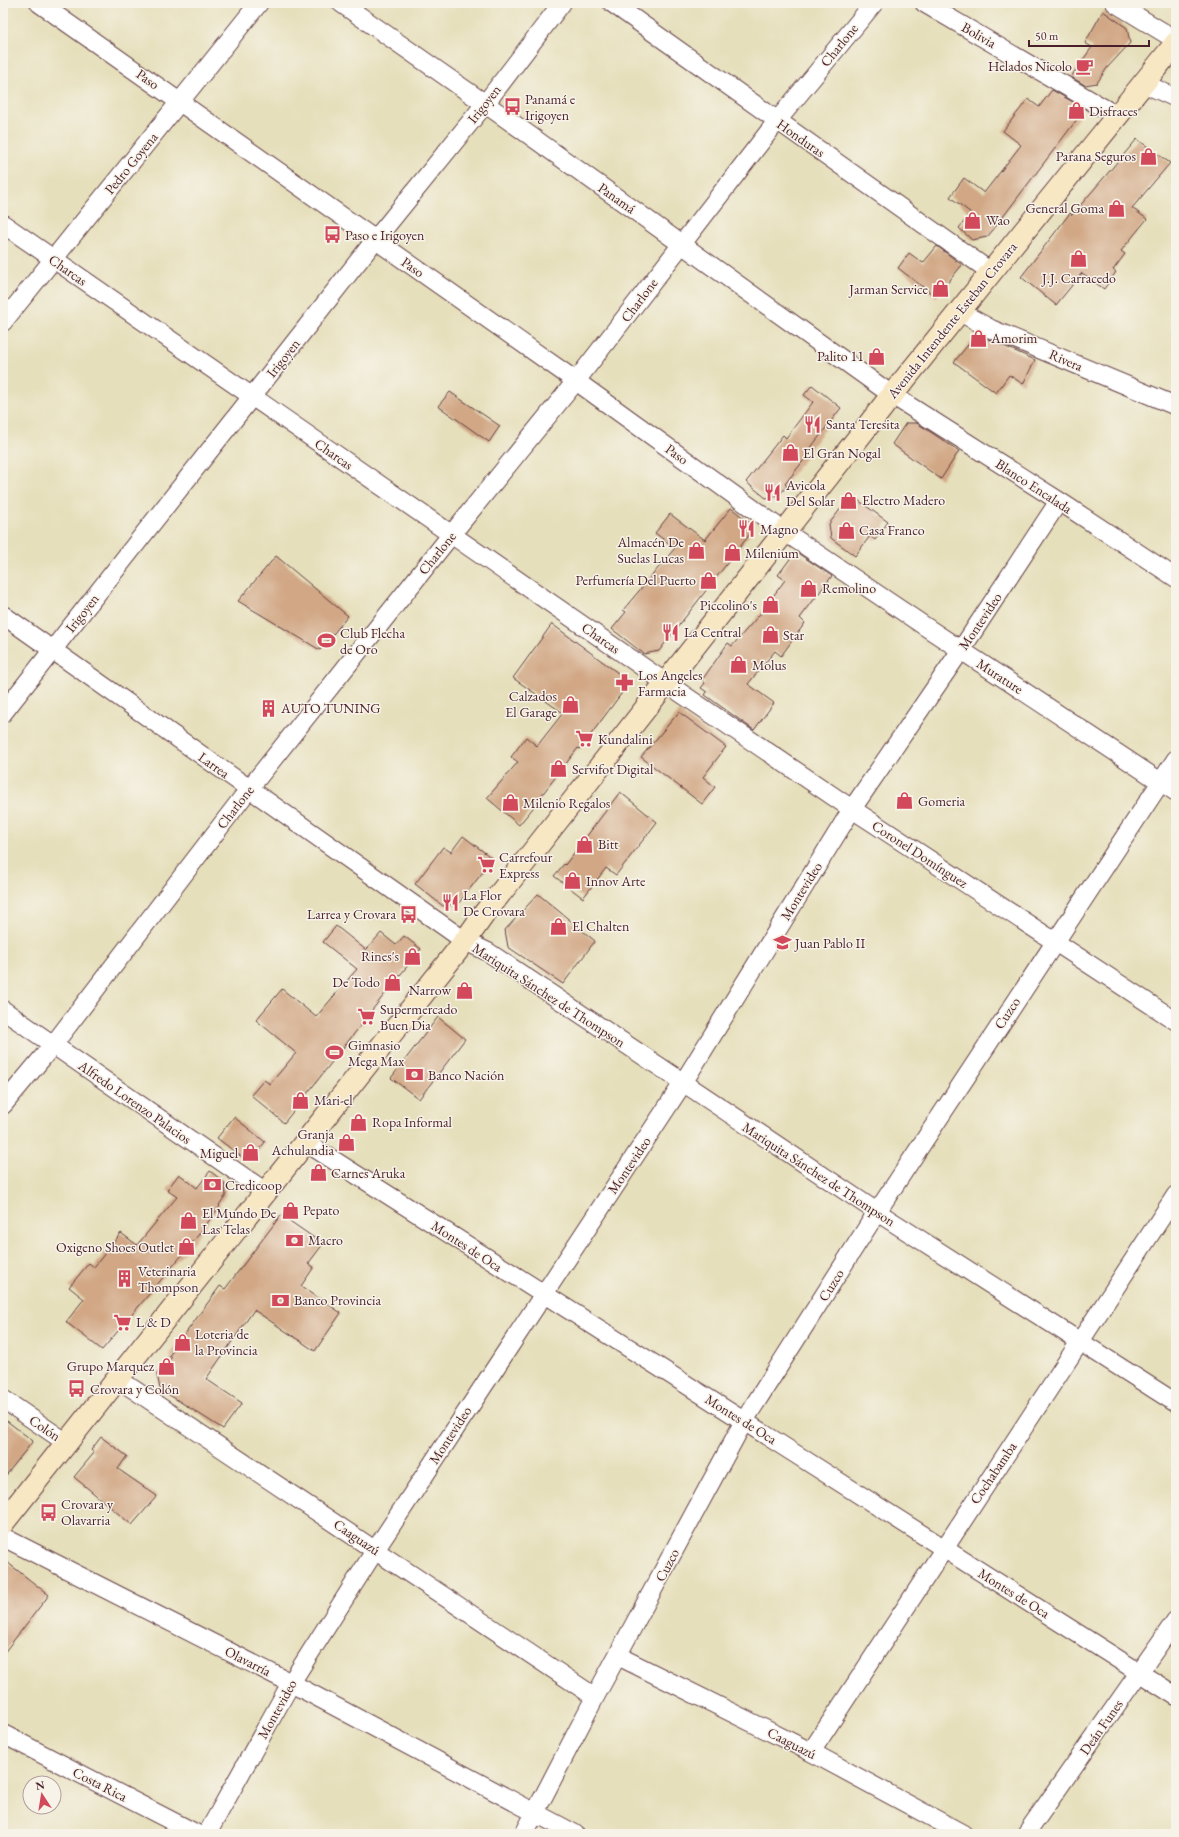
<svg xmlns="http://www.w3.org/2000/svg" width="1179" height="1837" font-family="'EB Garamond',serif">
<rect width="100%" height="100%" fill="#f7f3e8"/>
<filter id="ink" filterUnits="userSpaceOnUse"><feTurbulence type="fractalNoise" baseFrequency=".025" numOctaves="2"/><feDisplacementMap in="SourceGraphic" scale="8" xChannelSelector="R" yChannelSelector="G"/><feConvolveMatrix kernelMatrix="1 2 1 2 8 2 1 2 1" color-interpolation-filters="sRGB"/></filter>
<filter id="wash" filterUnits="userSpaceOnUse"><feTurbulence type="fractalNoise" baseFrequency=".012" numOctaves="4" result="noise"/><feDisplacementMap in="SourceGraphic" scale="16" xChannelSelector="R" yChannelSelector="G"/><feGaussianBlur stdDeviation="0.9" result="paint"/><feColorMatrix in="noise" values="0 0 0 0 0 0 0 0 0 0 0 0 0 0 0 0 0 1.4 0 .05"/><feComposite in="paint" operator="in"/></filter>
<g filter="url(#wash)">
<rect width="100%" height="100%" fill="#e6dfbb"/>
<g id="blocks">
<path fill="#d1a785" d="M1103,11L1127,28L1130,43L1107,68L1097,83L1085,85L1071,77L1092,47L1085,43Z
M1052,90L1078,105V118L993,230L987,237L972,240L959,228L971,213L950,197L964,178L984,193L1021,145L1003,131L1028,99L1039,107Z
M1137,139L1170,163L1132,208L1147,219L1121,251L1125,254L1113,270L1116,272L1104,289L1082,273L1056,305L1021,277L1070,213L1072,215Z
M937,246L962,265L936,297L898,268L909,253L923,263Z
M977,334L1035,360L1023,384L1009,375L996,393L954,362Z
M812,385L841,408L806,454L808,455L785,484L787,486L779,495L766,498L746,482L783,435L786,438L813,402L804,395Z
M450,392L500,426L489,442L438,406Z
M906,423H917L959,451L941,479L892,444Z
M851,495L888,522L875,540L870,536L855,556L831,538L829,524Z
M731,508L750,523V534L659,651L644,654L612,629L626,612L623,610L675,548L655,533L670,514L705,540Z
M799,554L832,576L800,618L805,623L781,656L775,651L748,684L774,703L754,730L705,695L707,692L701,688L705,683L702,680L728,643L732,646L760,614L785,580L778,575L793,555Z
M276,556L348,616L320,650L238,601Z
M552,624L630,682L580,749L578,748L541,796L542,797L519,825L487,798L518,762L511,757L526,737L537,746L563,713L513,678Z
M679,712L726,747L703,777L715,787L702,804L641,757Z
M620,792L657,822L616,875L606,868L583,898L554,876L564,864L565,865Z
M463,836L493,859L458,904L443,906L415,884L443,847L451,852Z
M538,894L595,941L563,984L508,947L505,930Z
M336,926L366,950L381,933L396,945L404,936L421,949L372,1010L374,1012L362,1026L361,1025L284,1123L251,1095L264,1080L270,1084L296,1053L256,1020L282,989L316,1017L357,969L323,942Z
M438,1017L465,1039L419,1099L391,1078Z
M234,1117L265,1142L254,1156L243,1158L217,1138Z
M210,1171L224,1182L226,1195L219,1205L220,1206L193,1242L102,1350L66,1322L84,1299L69,1287L89,1263L94,1267L121,1233L137,1245L177,1197L167,1190L179,1174L197,1188Z
M281,1215L323,1244L308,1264L314,1267L301,1286L341,1313L315,1351L254,1310L206,1379L242,1403L223,1429L160,1389L157,1374L172,1357L169,1356L220,1286L225,1289Z
M3,1418L33,1441L3,1479Z
M101,1437L127,1456L118,1469L157,1496L132,1525L74,1477L94,1453L91,1450Z
M3,1559L49,1595L3,1654Z"/>
</g>
</g>
<g filter="url(#ink)">
<use href="#blocks" fill-opacity="0" stroke="#613c41" stroke-width="1"/>
<g fill="none" stroke-linecap="round" stroke-linejoin="round">
<defs>
<path id="minor" d="M39,3L576,381L785,532L926,627L1176,792
M341,3L504,117L892,395L1059,501L1176,578
M612,3L991,272
M924,3L1117,116
M1115,3L1176,40
M1145,84L1176,98
M3,224L666,683L852,809L1176,1021
M958,311L991,329L1176,406
M3,322L259,3
M3,615L465,941L488,952L877,1212L1176,1403
M3,713L375,240L485,104L562,3
M3,1010L267,1193
M3,1105L53,1045L249,789L451,535L576,381L777,121L874,3
M305,1142L1176,1696
M118,1379L595,1697
M3,1399L67,1443
M3,1537L291,1683L575,1834
M618,1656L811,1752L963,1834
M3,1734L197,1834
M811,1752L1176,1195
M207,1834L291,1683L376,1549L683,1083L852,809L961,650L1059,501
M524,1834L595,1697L744,1421L877,1212L1176,759
M1026,1834L1176,1620"/>
<path id="secondary" d="M3,1523L465,941L484,914L892,395L1176,43"/>
</defs>
<use href="#minor" stroke="#613c41" stroke-width="20"/>
<use href="#secondary" stroke="#613c41" stroke-width="24"/>
<use href="#minor" stroke="#fff" stroke-width="18"/>
<use href="#secondary" stroke="#f8e7c3" stroke-width="22"/>
</g>
</g>
<defs>
<symbol id="cafe-bare" viewBox="-9 -9 18 18"><path d="M-5.5-4.5H6V0H3Q3 3.5 0 3.5H-2.5Q-5.5 3.5-5.5 0ZM3-3.2v2h1.7v-2ZM-6 4.5H4V6H-6Z" fill="#d1495b" stroke="#f7f3e8" stroke-width="2.5" paint-order="stroke"/></symbol>
<symbol id="bus-bare" viewBox="-9 -9 18 18"><path d="M-5-6H5V4H4V6H2V4H-2V6H-4V4H-5ZM-3.5-4V0h7V-4ZM-3.5 1.2v1.5H-2V1.2ZM2 1.2v1.5H3.5V1.2Z" fill="#d1495b" stroke="#f7f3e8" stroke-width="2.5" paint-order="stroke"/></symbol>
<symbol id="shop-bare" viewBox="-9 -9 18 18"><path d="M-5-2.5h2.3a2.7 3.5 0 0 1 5.4 0H5L5.5 6h-11ZM-1.5-2.5h3a1.5 2.3 0 0 0-3 0Z" fill="#d1495b" stroke="#f7f3e8" stroke-width="2.5" paint-order="stroke"/></symbol>
<symbol id="restaurant-bare" viewBox="-9 -9 18 18"><path d="M-5-6h1v4h1v-4h1v4h1v-4h1v5L-1.5 .5V6h-2V.5L-5-1ZM5-6V6H3V1.5H1.5Q1.5-4 5-6Z" fill="#d1495b" stroke="#f7f3e8" stroke-width="2.5" paint-order="stroke"/></symbol>
<symbol id="stadium-bare" viewBox="-9 -9 18 18"><path d="M0-5a6.5 5 0 1 0 0 10a6.5 5 0 1 0 0-10ZM-3.5-1.8h7v3.6h-7Z" fill="#d1495b" stroke="#f7f3e8" stroke-width="2.5" paint-order="stroke"/></symbol>
<symbol id="pharmacy-bare" viewBox="-9 -9 18 18"><path d="M-2-6h4v4h4v4h-4v4h-4v-4h-4v-4h4Z" fill="#d1495b" stroke="#f7f3e8" stroke-width="2.5" paint-order="stroke"/></symbol>
<symbol id="building-bare" viewBox="-9 -9 18 18"><path d="M-4-6H4V6H1V3H-1V6H-4ZM-2.5-4.3h1.7v1.8h-1.7ZM.8-4.3h1.7v1.8H.8ZM-2.5-1h1.7V.8h-1.7ZM.8-1h1.7V.8H.8Z" fill="#d1495b" stroke="#f7f3e8" stroke-width="2.5" paint-order="stroke"/></symbol>
<symbol id="supermarket-bare" viewBox="-9 -9 18 18"><path d="M-6-5.5h2.5l.6 2H6L4.5 2H-2.5L-4.4-4H-6ZM-1.5 3.2a1.3 1.3 0 1 0 .1 0ZM3 3.2a1.3 1.3 0 1 0 .1 0Z" fill="#d1495b" stroke="#f7f3e8" stroke-width="2.5" paint-order="stroke"/></symbol>
<symbol id="university-bare" viewBox="-9 -9 18 18"><path d="M0-5L7-2L0 1L-7-2ZM-4 1L0 2.5L4 1V4Q0 6-4 4Z" fill="#d1495b" stroke="#f7f3e8" stroke-width="2.5" paint-order="stroke"/></symbol>
<symbol id="bank-bare" viewBox="-9 -9 18 18"><path d="M-6-4H6V4H-6ZM0-2.3a2.3 2.3 0 1 0 0 4.6a2.3 2.3 0 1 0 0-4.6Z" fill="#d1495b" stroke="#f7f3e8" stroke-width="2.5" paint-order="stroke"/></symbol>
</defs>
<g fill-rule="evenodd">
<use href="#cafe-bare" x="1072" y="54" width="25" height="25"/>
<use href="#bus-bare" x="500" y="94" width="25" height="25"/>
<use href="#shop-bare" x="1064" y="98" width="25" height="25"/>
<use href="#shop-bare" x="1136" y="144" width="25" height="25"/>
<use href="#shop-bare" x="1104" y="196" width="25" height="25"/>
<use href="#shop-bare" x="960" y="208" width="25" height="25"/>
<use href="#bus-bare" x="320" y="222" width="25" height="25"/>
<use href="#shop-bare" x="1066" y="246" width="25" height="25"/>
<use href="#shop-bare" x="928" y="276" width="25" height="25"/>
<use href="#shop-bare" x="966" y="326" width="25" height="25"/>
<use href="#shop-bare" x="864" y="344" width="25" height="25"/>
<use href="#restaurant-bare" x="800" y="412" width="25" height="25"/>
<use href="#shop-bare" x="778" y="440" width="25" height="25"/>
<use href="#restaurant-bare" x="760" y="480" width="25" height="25"/>
<use href="#shop-bare" x="836" y="488" width="25" height="25"/>
<use href="#restaurant-bare" x="734" y="516" width="25" height="25"/>
<use href="#shop-bare" x="834" y="518" width="25" height="25"/>
<use href="#shop-bare" x="684" y="538" width="25" height="25"/>
<use href="#shop-bare" x="720" y="540" width="25" height="25"/>
<use href="#shop-bare" x="696" y="568" width="25" height="25"/>
<use href="#shop-bare" x="796" y="576" width="25" height="25"/>
<use href="#shop-bare" x="758" y="592" width="25" height="25"/>
<use href="#restaurant-bare" x="658" y="620" width="25" height="25"/>
<use href="#shop-bare" x="758" y="622" width="25" height="25"/>
<use href="#stadium-bare" x="314" y="628" width="25" height="25"/>
<use href="#shop-bare" x="726" y="652" width="25" height="25"/>
<use href="#pharmacy-bare" x="612" y="670" width="25" height="25"/>
<use href="#shop-bare" x="558" y="692" width="25" height="25"/>
<use href="#building-bare" x="256" y="696" width="25" height="25"/>
<use href="#supermarket-bare" x="572" y="726" width="25" height="25"/>
<use href="#shop-bare" x="546" y="756" width="25" height="25"/>
<use href="#shop-bare" x="892" y="788" width="25" height="25"/>
<use href="#shop-bare" x="498" y="790" width="25" height="25"/>
<use href="#shop-bare" x="572" y="832" width="25" height="25"/>
<use href="#supermarket-bare" x="474" y="852" width="25" height="25"/>
<use href="#shop-bare" x="560" y="868" width="25" height="25"/>
<use href="#restaurant-bare" x="438" y="890" width="25" height="25"/>
<use href="#bus-bare" x="396" y="902" width="25" height="25"/>
<use href="#shop-bare" x="546" y="914" width="25" height="25"/>
<use href="#university-bare" x="770" y="930" width="25" height="25"/>
<use href="#shop-bare" x="400" y="944" width="25" height="25"/>
<use href="#shop-bare" x="380" y="970" width="25" height="25"/>
<use href="#shop-bare" x="452" y="978" width="25" height="25"/>
<use href="#supermarket-bare" x="354" y="1004" width="25" height="25"/>
<use href="#stadium-bare" x="322" y="1040" width="25" height="25"/>
<use href="#bank-bare" x="402" y="1062" width="25" height="25"/>
<use href="#shop-bare" x="288" y="1088" width="25" height="25"/>
<use href="#shop-bare" x="346" y="1110" width="25" height="25"/>
<use href="#shop-bare" x="334" y="1130" width="25" height="25"/>
<use href="#shop-bare" x="238" y="1140" width="25" height="25"/>
<use href="#shop-bare" x="306" y="1160" width="25" height="25"/>
<use href="#bank-bare" x="200" y="1172" width="25" height="25"/>
<use href="#shop-bare" x="278" y="1198" width="25" height="25"/>
<use href="#shop-bare" x="176" y="1208" width="25" height="25"/>
<use href="#bank-bare" x="282" y="1228" width="25" height="25"/>
<use href="#shop-bare" x="174" y="1234" width="25" height="25"/>
<use href="#building-bare" x="112" y="1266" width="25" height="25"/>
<use href="#bank-bare" x="268" y="1288" width="25" height="25"/>
<use href="#supermarket-bare" x="110" y="1310" width="25" height="25"/>
<use href="#shop-bare" x="170" y="1330" width="25" height="25"/>
<use href="#shop-bare" x="154" y="1354" width="25" height="25"/>
<use href="#bus-bare" x="64" y="1376" width="25" height="25"/>
<use href="#bus-bare" x="36" y="1500" width="25" height="25"/>
</g>
<g text-anchor="middle" stroke-width="3" stroke-linejoin="round" paint-order="stroke">
<g font-size="14" fill="#4a1f2b" stroke="#f7f3e8">
<text transform="translate(979 35) rotate(30)" y="5">Bolivia</text>
<text transform="translate(839 45) rotate(-51)" y="5">Charlone</text>
<text transform="translate(148 79) rotate(35)" y="5">Paso</text>
<text transform="translate(484 104) rotate(-52)" y="5">Irigoyen</text>
<text transform="translate(801 138) rotate(35)" y="5">Honduras</text>
<text transform="translate(131 163) rotate(-51)" y="5">Pedro Goyena</text>
<text transform="translate(617 198) rotate(35)" y="5">Panamá</text>
<text transform="translate(413 267) rotate(35)" y="5">Paso</text>
<text transform="translate(68 270) rotate(35)" y="5">Charcas</text>
<text transform="translate(639 300) rotate(-53)" y="5">Charlone</text>
<text transform="translate(952 320) rotate(-51)" y="5">Avenida Intendente Esteban Crovara</text>
<text transform="translate(283 358) rotate(-52)" y="5">Irigoyen</text>
<text transform="translate(1066 360) rotate(23)" y="5">Rivera</text>
<text transform="translate(334 454) rotate(35)" y="5">Charcas</text>
<text transform="translate(677 454) rotate(36)" y="5">Paso</text>
<text transform="translate(1034 486) rotate(33)" y="5">Blanco Encalada</text>
<text transform="translate(437 553) rotate(-51)" y="5">Charlone</text>
<text transform="translate(82 613) rotate(-52)" y="5">Irigoyen</text>
<text transform="translate(980 621) rotate(-56)" y="5">Montevideo</text>
<text transform="translate(601 638) rotate(35)" y="5">Charcas</text>
<text transform="translate(1000 676) rotate(33)" y="5">Murature</text>
<text transform="translate(214 765) rotate(35)" y="5">Larrea</text>
<text transform="translate(235 807) rotate(-52)" y="5">Charlone</text>
<text transform="translate(920 854) rotate(33)" y="5">Coronel Domínguez</text>
<text transform="translate(801 891) rotate(-58)" y="5">Montevideo</text>
<text transform="translate(549 995) rotate(33)" y="5">Mariquita Sánchez de Thompson</text>
<text transform="translate(1007 1013) rotate(-57)" y="5">Cuzco</text>
<text transform="translate(135 1102) rotate(35)" y="5">Alfredo Lorenzo Palacios</text>
<text transform="translate(629 1165) rotate(-56)" y="5">Montevideo</text>
<text transform="translate(819 1174) rotate(33)" y="5">Mariquita Sánchez de Thompson</text>
<text transform="translate(467 1246) rotate(33)" y="5">Montes de Oca</text>
<text transform="translate(831 1285) rotate(-58)" y="5">Cuzco</text>
<text transform="translate(741 1419) rotate(32)" y="5">Montes de Oca</text>
<text transform="translate(45 1428) rotate(34)" y="5">Colón</text>
<text transform="translate(450 1435) rotate(-57)" y="5">Montevideo</text>
<text transform="translate(993 1473) rotate(-56)" y="5">Cochabamba</text>
<text transform="translate(357 1537) rotate(34)" y="5">Caaguazú</text>
<text transform="translate(667 1565) rotate(-62)" y="5">Cuzco</text>
<text transform="translate(1014 1593) rotate(32)" y="5">Montes de Oca</text>
<text transform="translate(248 1661) rotate(27)" y="5">Olavarría</text>
<text transform="translate(277 1709) rotate(-61)" y="5">Montevideo</text>
<text transform="translate(1101 1727) rotate(-55)" y="5">Deán Funes</text>
<text transform="translate(792 1743) rotate(27)" y="5">Caaguazú</text>
<text transform="translate(100 1784) rotate(27)" y="5">Costa Rica</text>
</g>
<g font-size="14" fill="#4a1f2b" stroke="#f7f3e8" text-anchor="start">
<text x="1072" y="71" text-anchor="end">Helados Nicolo</text>
<text x="525" y="104">Panamá e<tspan x="525" dy="16">Irigoyen</tspan></text>
<text x="1089" y="116">Disfraces</text>
<text x="1136" y="161" text-anchor="end">Parana Seguros</text>
<text x="1104" y="213" text-anchor="end">General Goma</text>
<text x="986" y="225">Wao</text>
<text x="345" y="240">Paso e Irigoyen</text>
<text x="1079" y="283" text-anchor="middle">J.J. Carracedo</text>
<text x="928" y="294" text-anchor="end">Jarman Service</text>
<text x="991" y="343">Amorim</text>
<text x="864" y="361" text-anchor="end">Palito 11</text>
<text x="826" y="429">Santa Teresita</text>
<text x="803" y="458">El Gran Nogal</text>
<text x="786" y="490">Avicola<tspan x="786" dy="16">Del Solar</tspan></text>
<text x="862" y="505">Electro Madero</text>
<text x="760" y="534">Magno</text>
<text x="859" y="535">Casa Franco</text>
<text x="684" y="547" text-anchor="end">Almacén De<tspan x="684" dy="16">Suelas Lucas</tspan></text>
<text x="745" y="558">Milenium</text>
<text x="696" y="585" text-anchor="end">Perfumería Del Puerto</text>
<text x="822" y="593">Remolino</text>
<text x="757" y="610" text-anchor="end">Piccolino's</text>
<text x="684" y="637">La Central</text>
<text x="340" y="638">Club Flecha<tspan x="340" dy="16">de Oro</tspan></text>
<text x="783" y="640">Star</text>
<text x="752" y="670">Molus</text>
<text x="638" y="680">Los Angeles<tspan x="638" dy="16">Farmacia</tspan></text>
<text x="557" y="701" text-anchor="end">Calzados<tspan x="557" dy="16">El Garage</tspan></text>
<text x="281" y="713">AUTO TUNING</text>
<text x="598" y="744">Kundalini</text>
<text x="572" y="774">Servifot Digital</text>
<text x="918" y="806">Gomeria</text>
<text x="523" y="808">Milenio Regalos</text>
<text x="598" y="849">Bitt</text>
<text x="499" y="862">Carrefour<tspan x="499" dy="16">Express</tspan></text>
<text x="586" y="886">Innov Arte</text>
<text x="463" y="900">La Flor<tspan x="463" dy="16">De Crovara</tspan></text>
<text x="396" y="919" text-anchor="end">Larrea y Crovara</text>
<text x="572" y="931">El Chalten</text>
<text x="795" y="948">Juan Pablo II</text>
<text x="399" y="961" text-anchor="end">Rines's</text>
<text x="380" y="987" text-anchor="end">De Todo</text>
<text x="451" y="995" text-anchor="end">Narrow</text>
<text x="380" y="1014">Supermercado<tspan x="380" dy="16">Buen Dia</tspan></text>
<text x="348" y="1050">Gimnasio<tspan x="348" dy="16">Mega Max</tspan></text>
<text x="428" y="1080">Banco Nación</text>
<text x="314" y="1105">Mari-el</text>
<text x="372" y="1127">Ropa Informal</text>
<text x="334" y="1139" text-anchor="end">Granja<tspan x="334" dy="16">Achulandia</tspan></text>
<text x="238" y="1158" text-anchor="end">Miguel</text>
<text x="331" y="1178">Carnes Aruka</text>
<text x="225" y="1190">Credicoop</text>
<text x="303" y="1215">Pepato</text>
<text x="202" y="1218">El Mundo De<tspan x="202" dy="16">Las Telas</tspan></text>
<text x="308" y="1245">Macro</text>
<text x="174" y="1252" text-anchor="end">Oxigeno Shoes Outlet</text>
<text x="138" y="1276">Veterinaria<tspan x="138" dy="16">Thompson</tspan></text>
<text x="294" y="1305">Banco Provincia</text>
<text x="136" y="1327">L &amp; D</text>
<text x="195" y="1339">Loteria de<tspan x="195" dy="16">la Provincia</tspan></text>
<text x="154" y="1371" text-anchor="end">Grupo Marquez</text>
<text x="90" y="1394">Crovara y Colón</text>
<text x="61" y="1509">Crovara y<tspan x="61" dy="16">Olavarria</tspan></text>
</g>
</g>
<rect width="1179" height="1837" fill="none" stroke="#f7f3e8" stroke-width="16"/>
<g transform="translate(42 1795) rotate(348)"><circle r="19" fill="#f7f3e8" stroke="#b29e9c"/>
<path d="M0-3L7 15L0 10L-7 15Z" fill="#d1495b"/>
<text y="-6" font-size="11" font-weight="bold" text-anchor="middle" fill="#4a1f2b">N</text>
</g>
<path d="M1029 40v6h120v-6" fill="none" stroke="#4a1f2b" stroke-width="2"/>
<text x="1035" y="40" font-size="12" fill="#4a1f2b" stroke="#f7f3e8" stroke-width="3" paint-order="stroke">50 m</text>
</svg>
